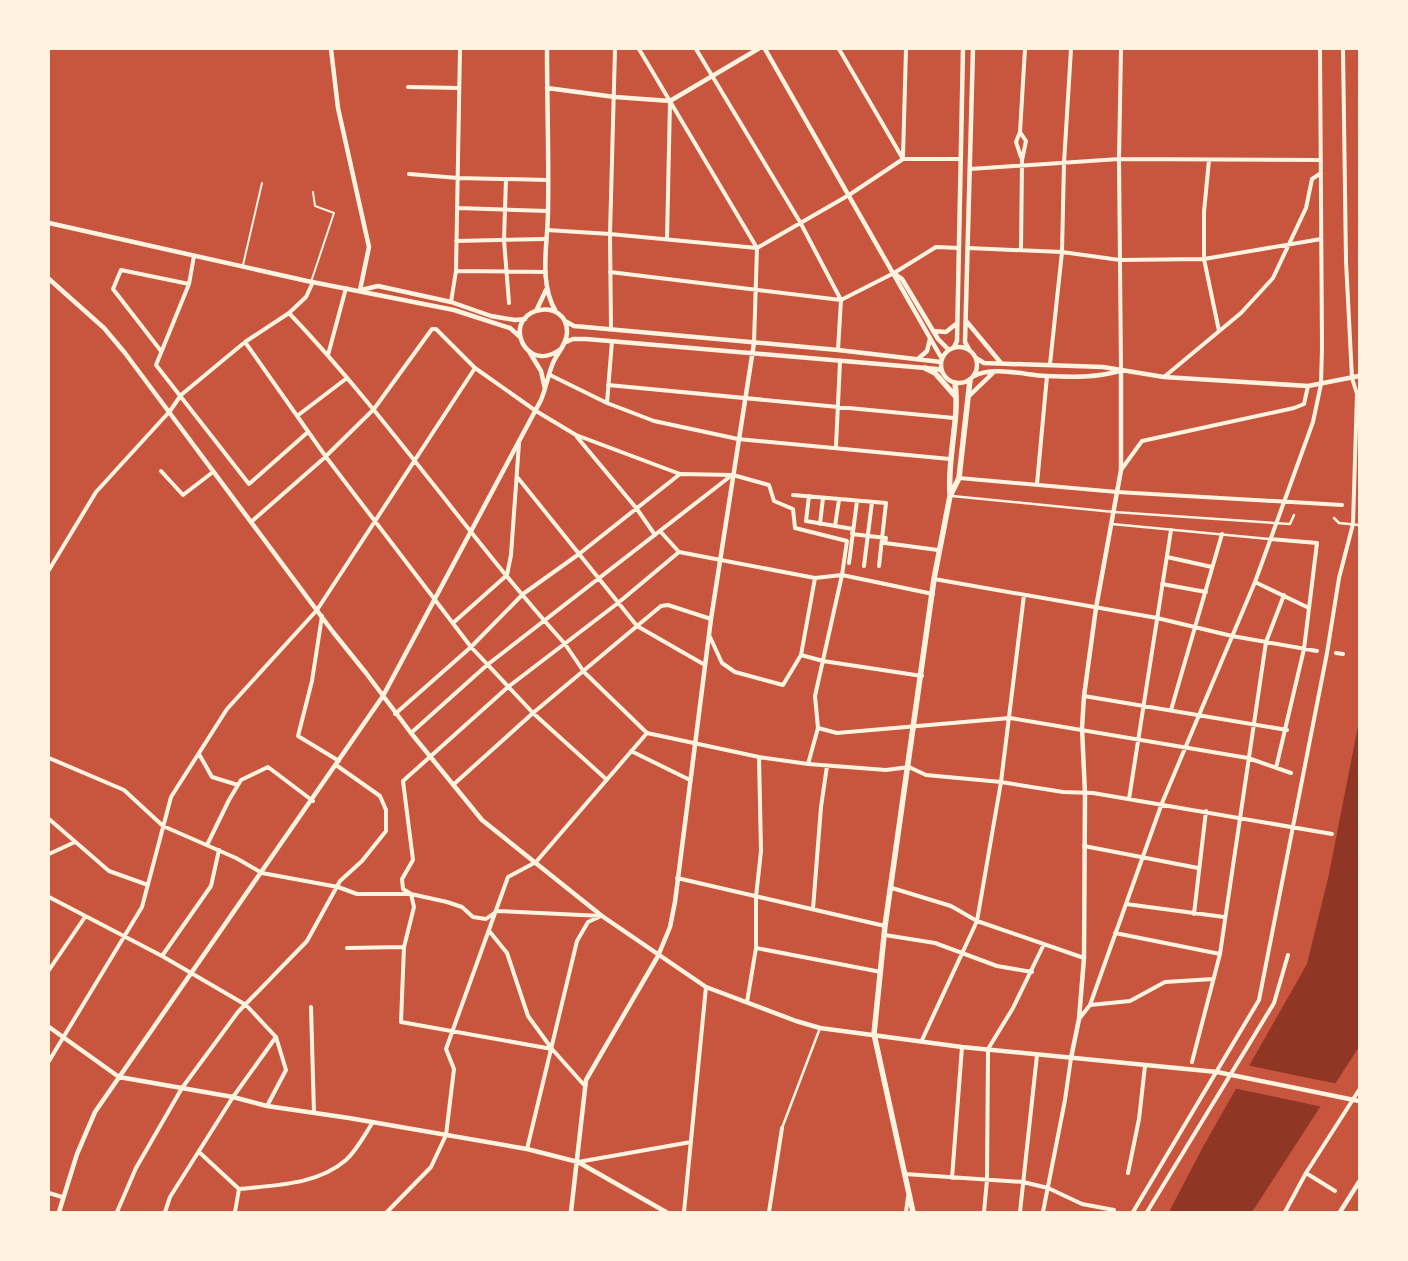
<svg xmlns="http://www.w3.org/2000/svg" width="1408" height="1261" font-family="'Golos Text',sans-serif">
<rect width="100%" height="100%" fill="#c8553d"/>
<path fill="#8f3625" d="M1359,721V1047L1252,1212H1169L1204,1145L1307,964L1329,874Z"/>
<path fill="#c8553d" d="M1246,1065L1338,1084L1323,1107L1233,1088Z"/>
<g fill="none" stroke-linecap="round" stroke-linejoin="round">
<path stroke="#fff3e0" stroke-width="2" d="M243,265L262,183
M311,282L334,213L315,206L313,192"/>
<path stroke="#fff3e0" stroke-width="2.5" d="M952,496L1114,512L1290,524L1294,515
M1334,518L1339,523L1359,525
M1112,524L1269,539
M782,1128L820,1028"/>
<path stroke="#fff3e0" stroke-width="4" d="M639,49L757,248L754,343
M696,49L800,222L841,300L838,350
M839,49L903,159
M408,87L459,88
M1020,132L1026,141L1022,160L1021,250
M903,157L906,49
M1021,157L1016,142L1020,132L1025,49
M1209,160L1204,212V259L1219,331
M970,169L1119,159L1321,160
M409,174L458,178L548,180
M506,179L504,240L509,303
M457,208L548,211
M547,230L610,234L757,248L849,195L903,159H960
M667,239L670,101
M456,241L545,239
M968,248L1062,252L1120,260L1204,259L1321,239
M194,256L189,284L156,365L249,484L308,432
M456,271L546,272
M610,272L841,300L894,273L936,247L959,248
M451,302L456,271L460,49
M289,313C388,417 469,538 565,644L584,672L647,733L759,757L808,764L886,770L909,767L926,775L1001,782L1063,792L1093,793L1332,834
M611,328L610,234L615,49
M245,342L326,457L471,647L533,713L606,779
M161,351L113,289L121,270L189,284
M328,355L346,288
M1050,364L1062,252L1064,163L1071,49
M1121,370L1119,159L1121,49
M550,375L607,403L654,421L738,439L950,459
M1164,377L1241,313L1273,278L1306,208L1312,179L1321,173
M608,385L954,418
M607,403L612,341
M297,416L347,378
M577,437L637,509L655,535
M836,446L840,362
M1121,470L1142,441L1294,408L1304,404L1308,386
M161,471L183,495L213,472
M518,478L637,626L705,665
M959,478L1117,492L1342,505
M1037,484L1047,376
M793,495L886,503L879,566
M809,496L806,521L853,529L852,534L886,538L885,543L938,550
M251,522L323,459L374,409L432,329H436L475,368L536,411L576,435L680,474L733,475L769,485L774,501L793,509L795,528L847,541L842,575L815,696L818,728L808,764
M820,524L823,498
M835,526L839,500
M660,531L679,552
M1270,539L1317,543L1304,649L1276,768
M1167,557L1212,567
M849,563L857,501
M864,566L872,502
M49,570L96,492L170,411L181,395L245,342L289,313L306,297L313,282
M815,578L801,655L823,661L922,676
M934,579L1157,618L1232,636L1317,651
M1255,582L1309,608
M1162,584L1206,592
M322,616L312,681L298,736L339,761
M453,623L507,575L511,555L519,443
M710,637L722,663L735,672L783,685L801,655
M1336,653L1343,654
M1084,696L1287,730
M1171,710L1222,534
M395,714L471,647L523,594L579,554L680,474
M818,728L837,733L1010,718L1248,758L1291,773
M411,733L487,665L732,475
M631,751L690,780
M199,754L212,777L238,785
M49,758L124,790L163,826L236,858L262,873L338,887L357,894H411L447,902L462,907L473,917L486,919L497,911L602,916
M453,785L533,713L661,606L668,605L711,619
M1129,799L1171,530
M49,819L109,871L148,885
M207,845L229,800L241,780L268,767L313,801
M1084,846L1198,868
M49,854L75,842
M677,878L885,926
M892,888L951,906L977,921L1084,958
M49,897L162,956L246,1005L276,1037L286,1070L267,1106
M1126,904L1224,917
M813,909L821,807L827,766
M1194,914L1206,811
M490,932L507,953L528,1016L552,1049L585,1086
M1115,933L1220,954
M885,935L935,943L997,966L1032,972
M347,948L404,947
M756,948L881,972
M162,956L211,886L219,850
M49,970L85,917
M747,1002L756,948V897L761,851L759,757
M1090,1005L1130,1001L1165,982L1213,979
M311,1007L314,1113
M1079,1019L1090,1005L1162,803L1255,582L1313,422L1321,384L1322,348L1320,49
M922,1040L977,921L1001,782L1024,595
M552,1049L401,1022L404,947L414,907L411,894L403,889L402,879L413,860L403,781L508,687L618,603L679,552L815,578L842,575L933,594
M49,1061L142,907L171,797L227,709L317,610L475,368
M1192,1062L1220,954L1266,642L1284,595
M527,1149L577,941L588,922L599,917
M199,1152L239,1189C276,1185 317,1185 346,1160C357,1150 365,1134 373,1122
M578,1162L691,1142
M1128,1173L1139,1119L1145,1066
M1306,1173L1359,1090
M905,1174L1023,1182L1048,1188L1082,1204L1114,1210
M952,1178L962,1047
M49,1193L62,1197
M117,1212L136,1168L182,1088L238,1012L307,941L340,881L362,861L386,831V810L380,796L336,765
M165,1212L170,1197L233,1097L276,1037
M235,1212L239,1189
M387,1212L431,1167L446,1135L454,1069L446,1049L508,877L536,862L647,733
M684,1212L706,987
M769,1212L782,1128
M906,1212L908,1197
M984,1212L987,1180L988,1049L1013,1008L1044,944
M1020,1212L1037,1055
M1043,1212L1065,1100L1071,1058
M1133,1212L1259,1000L1327,653L1339,578L1353,524L1357,394L1352,378L1346,261L1343,49
M1147,1212L1274,1003L1288,955
M1285,1212L1306,1173L1335,1191"/>
<path stroke="#fff3e0" stroke-width="4.5" d="M331,49L338,108L369,247L360,290
M547,49C547,103 549,157 548,211C548,244 538,281 556,312
M765,49L942,359
M547,88L615,97L670,101L758,49
M49,223L307,281L454,310L510,328L519,336
M895,274L902,279L938,339L949,350
M49,279L104,328L125,353L333,632L366,673L411,733L482,820L602,916L706,987L796,1021L820,1028L962,1047L1217,1072L1359,1101
M361,290L378,286L451,302L491,316L515,320L525,319
M537,309L546,290
M565,321L574,326L838,350L941,362
M967,322L1001,363
M933,331L946,332L956,324
M566,342L573,339H586L937,369L942,371
M941 365a18 18 0 1 1 36 0a18 18 0 1 1-36 0Z
M954,347L957,341L963,49
M969,349L965,342L973,49
M530,353L541,371L545,389
M976,358L984,363L1103,367L1164,377L1308,386L1359,376
M918,359L927,351L930,339
M974,376C993,366 1025,375 1046,376C1071,377 1096,378 1119,371
M969,396L994,372
M49,1027L119,1077L233,1097L267,1106L349,1118L527,1149L578,1162L666,1212
M1071,1058L1079,1019L1084,958L1085,794L1082,728L1084,696L1096,608L1121,470V370
M59,1212L77,1154L95,1112L383,696L541,400C546,388 548,375 553,363C557,353 567,344 567,332C567,297 511,306 521,339C523,346 528,351 533,354C544,359 553,355 562,348
M571,1212L586,1080L658,956L670,927L675,902L711,619L754,343
M1340,1212L1359,1182"/>
<path stroke="#fff3e0" stroke-width="5.5" d="M925,368L935,373L956,397
M950,494C947,457 960,419 955,383
M913,1212L874,1034L885,926L934,579L950,496L959,478L970,380"/>
</g>
<rect width="1408" height="1261" fill="none" stroke="#fff3e0" stroke-width="100"/>
</svg>
